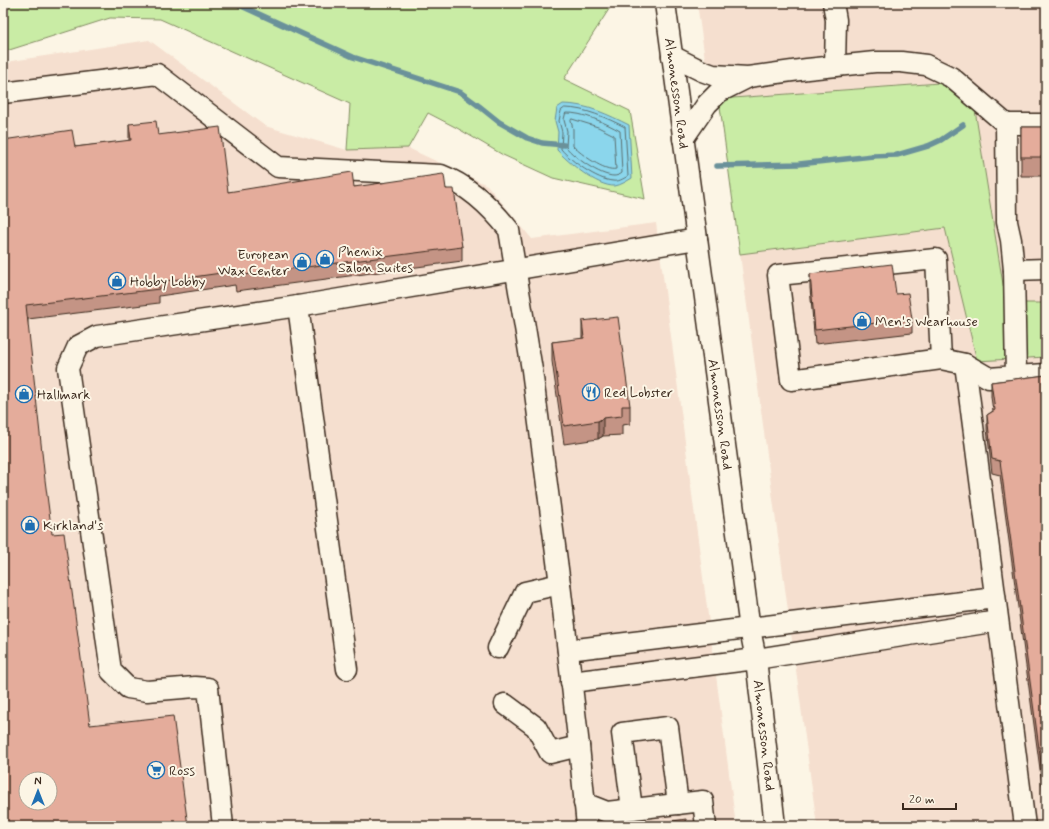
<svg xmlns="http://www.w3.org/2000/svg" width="1049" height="829" font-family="Mynerve,sans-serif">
<rect width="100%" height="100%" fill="#fcf5e5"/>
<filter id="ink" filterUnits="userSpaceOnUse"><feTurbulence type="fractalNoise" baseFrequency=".025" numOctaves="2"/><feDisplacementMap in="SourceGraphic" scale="8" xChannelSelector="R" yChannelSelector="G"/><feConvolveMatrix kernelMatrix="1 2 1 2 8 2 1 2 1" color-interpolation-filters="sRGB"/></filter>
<g filter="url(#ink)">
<path fill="#f5dfcf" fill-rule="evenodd" d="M697,3H1046V303L1006,304L940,83L719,99L705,59Z
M149,40L265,126L347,150L408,148L487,185L532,239L656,223L736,826H3V69L12,61ZM26,779H50V803H26Z
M945,228L977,361L1046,357V826H817L740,254Z"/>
<path fill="#c9eca5" stroke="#828b62" d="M13,3H613L564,79L630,111L645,199L553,178L503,155L457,128L428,113L408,148L347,150L350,104L160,19L110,18L3,52V13Z
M940,83L975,110L1006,303H1046V357L977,361L945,228L740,254L719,99Z"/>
<path fill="#8bd6ec" stroke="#6b919a" d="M563,104C587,104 609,115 629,125L632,178C627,181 621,185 615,186C597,187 568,162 557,150L558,132L555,121L557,108Z"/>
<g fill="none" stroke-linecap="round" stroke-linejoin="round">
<path stroke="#5b6f70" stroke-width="1" d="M565,108C585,108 607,118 625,127L628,176C623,179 618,182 613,181C597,180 571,161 561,149L562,132L559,121L561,111Z
M566,113C582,112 606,123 620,131L622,173C620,175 616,176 614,176C600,176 574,157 566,147L567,131L564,120Z
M572,119L598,127L614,135L616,169C605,172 581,154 573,146V129L571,121Z"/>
<path stroke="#6b919a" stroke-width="5.5" d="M235,3L353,57L460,92L479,106L499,122L527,138L542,143L564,145
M717,166L799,164L873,156L897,155L928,146L941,140L963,125"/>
<defs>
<g id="minor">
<path id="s1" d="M665,3L750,629L756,659L775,826"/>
<path d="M833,3L836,20L835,66"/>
<path d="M672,56L702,71L713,75L748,77L807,69L875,62H901L926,65L951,77L1006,124"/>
<path d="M3,93L157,74L278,167L441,175C469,186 491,207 509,230L532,370L560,584L579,746L587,826"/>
<path d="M683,139L707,104L719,92L747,78"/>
<path d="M1014,270L1046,269"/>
<path d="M298,306L347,669"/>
<path d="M941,359L936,259L778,275L791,380L941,359L965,364L989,378L1016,376L1014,270L1011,240L1007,222L1006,124H1046"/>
<path d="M965,364L1025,826"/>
<path d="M1016,376L1046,374"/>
<path d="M498,648L525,592L560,584"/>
<path d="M568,650L995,598"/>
<path d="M571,682L756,659L998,621"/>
<path d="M505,704L536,727L550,753L579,746"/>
<path d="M584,803L607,812L703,801L706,826"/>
<path d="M632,809L622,733L668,727L678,804"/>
<path d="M223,826L208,688L195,687L147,691L128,688L111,671L68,368L78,346L97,336L298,306L697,239"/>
</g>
</defs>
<use href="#minor" stroke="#3b2a1e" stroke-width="23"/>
<use href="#minor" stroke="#fcf5e5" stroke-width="20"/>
</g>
<path fill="#c49485" stroke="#3b2a1e" d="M129,124L158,135L228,192L354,187L446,189L462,247V261L236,291L235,285L159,296V303L28,319L3,826V140L75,147L129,141Z
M1021,127H1046V230L1044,176H1021Z
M810,274L896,294L912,319V333L815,344L810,288Z
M582,321L630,406V424L622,425V435L603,436L598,439L564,444L552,361V342L582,339Z
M1046,375V813L1000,475L992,473L987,429V415L993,411L991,397V382Z"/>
<path fill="#a0786c" stroke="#3b2a1e" d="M603,418V436L598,439V421Z"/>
<path fill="#e4ac9b" stroke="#3b2a1e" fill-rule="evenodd" d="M156,121L158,135L220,127L228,192L352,172L354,187L443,174L444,175L446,189H454L462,247L236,276L235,271L158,282L159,289L26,305L45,480L52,534L64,533L90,725L173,716L188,826H3V140L72,130L75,147L131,140L129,124ZM26,779H50V803H26Z
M1021,127H1046V212L1044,157H1021Z
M892,264L896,294L908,293L912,319L815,330L810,274Z
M618,317L630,406H622V416L603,418L598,421L564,426L552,342L584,338L582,321Z
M1046,375V799L1000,461L992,459L987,415L995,410L991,382Z
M686,819L687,826H640Z"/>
</g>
<defs>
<symbol id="shop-ring" viewBox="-11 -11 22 22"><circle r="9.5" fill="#fcf5e5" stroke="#1f6fb2" stroke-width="1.5"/><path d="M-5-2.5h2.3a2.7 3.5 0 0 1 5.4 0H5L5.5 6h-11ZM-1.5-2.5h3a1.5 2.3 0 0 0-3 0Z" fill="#1f6fb2"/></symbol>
<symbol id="restaurant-ring" viewBox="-11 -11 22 22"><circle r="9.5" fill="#fcf5e5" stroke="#1f6fb2" stroke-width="1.5"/><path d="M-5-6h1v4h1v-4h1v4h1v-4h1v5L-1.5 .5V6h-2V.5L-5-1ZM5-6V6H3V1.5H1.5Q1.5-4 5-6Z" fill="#1f6fb2"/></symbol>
<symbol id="supermarket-ring" viewBox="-11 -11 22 22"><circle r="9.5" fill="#fcf5e5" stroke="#1f6fb2" stroke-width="1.5"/><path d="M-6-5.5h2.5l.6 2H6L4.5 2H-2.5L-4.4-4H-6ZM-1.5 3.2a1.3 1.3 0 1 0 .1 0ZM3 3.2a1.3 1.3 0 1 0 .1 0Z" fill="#1f6fb2"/></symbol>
</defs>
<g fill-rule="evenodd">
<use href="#shop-ring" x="315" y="249" width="20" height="20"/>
<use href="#shop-ring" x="292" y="252" width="20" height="20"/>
<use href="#shop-ring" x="107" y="271" width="20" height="20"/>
<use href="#shop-ring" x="852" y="311" width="20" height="20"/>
<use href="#restaurant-ring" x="581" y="382" width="20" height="20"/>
<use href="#shop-ring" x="14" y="384" width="20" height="20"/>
<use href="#shop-ring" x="20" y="515" width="20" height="20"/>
<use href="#supermarket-ring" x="146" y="760" width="20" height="20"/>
</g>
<g text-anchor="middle" stroke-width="4" stroke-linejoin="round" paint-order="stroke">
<g font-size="14" fill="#3b2a1e" stroke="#fcf5e5">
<text dy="5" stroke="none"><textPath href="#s1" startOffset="91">Almonesson Road</textPath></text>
<text dy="5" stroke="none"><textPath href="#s1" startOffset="415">Almonesson Road</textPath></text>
<text dy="5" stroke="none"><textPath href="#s1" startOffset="739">Almonesson Road</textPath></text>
</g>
<g font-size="14" fill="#3b2a1e" stroke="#fcf5e5" text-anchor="start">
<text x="338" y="256">Phenix<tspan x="338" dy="16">Salon Suites</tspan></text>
<text x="289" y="259" text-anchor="end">European<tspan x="289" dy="16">Wax Center</tspan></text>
<text x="130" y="286">Hobby Lobby</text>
<text x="875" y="326">Men's Wearhouse</text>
<text x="604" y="397">Red Lobster</text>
<text x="37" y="399">Hallmark</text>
<text x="43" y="530">Kirkland's</text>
<text x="169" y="775">Ross</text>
</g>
</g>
<rect width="1049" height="829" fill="none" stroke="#fcf5e5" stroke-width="16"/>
<rect x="8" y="8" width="1033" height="813" fill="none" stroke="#3b2a1e" stroke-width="1.5" filter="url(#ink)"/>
<g transform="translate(38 791)"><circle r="19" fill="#fcf5e5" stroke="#afa495"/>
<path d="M0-3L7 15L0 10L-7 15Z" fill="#1f6fb2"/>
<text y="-6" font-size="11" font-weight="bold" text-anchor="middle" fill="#3b2a1e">N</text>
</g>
<path d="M903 803v6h53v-6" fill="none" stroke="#3b2a1e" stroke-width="2"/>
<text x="909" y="803" font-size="12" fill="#3b2a1e" stroke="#fcf5e5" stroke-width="3" paint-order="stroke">20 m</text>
</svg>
